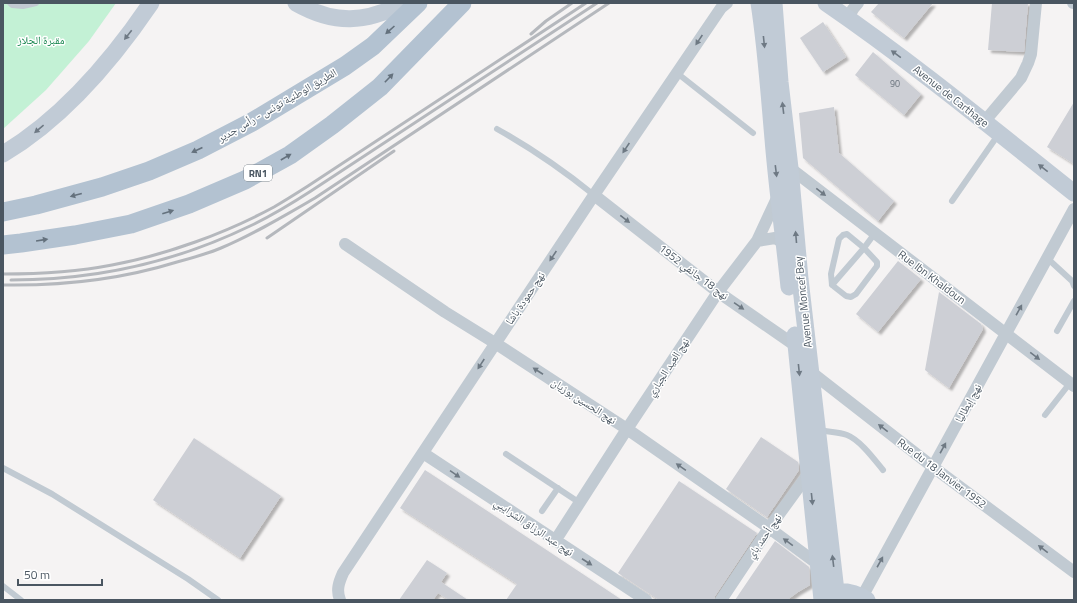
<svg xmlns="http://www.w3.org/2000/svg" width="1077" height="603" font-family="'Titillium Web','Noto Naskh Arabic',sans-serif">
<defs>
<filter id="shadow"><feDropShadow dx="3" dy="3" stdDeviation="1" flood-color="#0004"/></filter>
</defs>
<rect width="100%" height="100%" fill="#f5f3f3"/>
<path fill="#c3f1d5" d="M3,3H116L89,41L46,90L3,129Z"/>
<path fill="#cdcfd5" filter="url(#shadow)" d="M879,3H933L904,38L891,28L892,27L891,28L871,12Z
M992,3H1028L1024,52L988,50Z
M823,22L846,57L823,72L800,38Z
M873,52L921,94L904,115L855,75Z
M1074,102V164L1047,147Z
M834,107L839,153L894,201L878,221L803,158L799,113Z
M898,261L921,279L878,332L856,314Z
M939,292L981,324L983,329L949,388L925,370Z
M761,437L798,462L799,470L767,517L726,489Z
M194,438L281,496L240,558L153,500Z
M425,470L542,547L622,600H506L517,584L400,508Z
M679,481L757,533L715,596L714,600H659L618,573Z
M775,541L809,567L810,585L798,592L787,600H735Z
M427,560L447,573L441,582L468,600H449L438,593L433,600H399Z"/>
<g fill="none" stroke-linecap="round" stroke-linejoin="round">
<path stroke="#c1cad2" stroke-width="6" d="M10,3L12,5L23,6L36,3
M677,73L753,133
M497,129C531,148 563,170 594,195
M952,201L998,135
M847,234L864,248L877,262V266L856,294L851,297L846,296L832,285L831,274L839,239L843,235Z
M1047,258L1072,281L1074,286
M832,285L864,248L875,233
M1057,331L1074,301
M1045,415L1070,383
M819,430C828,432 839,432 847,435C860,440 874,459 883,470
M506,454L580,503
M3,468L52,494L188,579L218,600
M542,511L558,488
M3,586L21,600"/>
<path stroke="#c1cad2" stroke-width="12" d="M1073,3H1074
M848,18L853,9L858,3
M984,122L1021,78L1028,63L1031,54L1036,3
M790,168L1074,386
M594,195L718,292L796,346
M757,241L775,238L784,243
M345,244L445,312L495,343L627,429L769,528L819,565
M811,372L933,467L1074,572
M423,453L646,600
M555,541L627,429L718,292L757,241L778,196
M862,597L1074,209
M340,600C336,590 339,582 343,573L594,195L721,8L727,3
M721,600L769,528L809,473"/>
<path stroke="#c1cbd6" stroke-width="17" d="M296,3C335,25 365,23 405,3
M759,3C766,48 769,94 773,139C777,189 784,238 789,287
M774,3L780,82L790,168L800,279L837,600
M826,3C912,62 992,128 1074,193
M3,154C62,119 113,59 151,3
M795,335L822,600
M825,593C840,590 854,591 867,600"/>
<path stroke="#b3c2d1" stroke-width="19" d="M3,212L36,205L102,187L149,171L198,150L252,122L345,66L373,46L418,3
M3,245L21,243L75,235L131,224L189,204L245,180L290,155L332,125L380,87L462,3"/>
<path stroke="#b5b8bd" stroke-width="3" d="M531,34L546,21L572,3
M267,238L394,151
M3,274C39,274 76,272 112,265C166,255 226,233 274,207C286,200 297,193 308,186L586,3
M11,280C94,280 176,262 250,226C271,216 291,204 311,191L597,3
M3,285C63,286 119,280 177,262C192,258 207,254 221,248C254,234 284,216 315,198L609,3"/>
</g>
<defs><path id="oneway-solid" d="M-6-.8H1V-3.2L6.5 0L1 3.2V.8H-6Z"/></defs>
<g fill="#64717d">
<use href="#oneway-solid" transform="translate(390 30) rotate(138)"/>
<use href="#oneway-solid" transform="translate(389 78) rotate(-46)"/>
<use href="#oneway-solid" transform="translate(197 150) rotate(155)"/>
<use href="#oneway-solid" transform="translate(286 157) rotate(-30)"/>
<use href="#oneway-solid" transform="translate(76 195) rotate(165)"/>
<use href="#oneway-solid" transform="translate(168 212) rotate(-18)"/>
<use href="#oneway-solid" transform="translate(42 240) rotate(-9)"/>
</g>
<g fill="#6e7984">
<use href="#oneway-solid" transform="translate(128 35) rotate(128)"/>
<use href="#oneway-solid" transform="translate(764 42) rotate(84)"/>
<use href="#oneway-solid" transform="translate(896 54) rotate(-144)"/>
<use href="#oneway-solid" transform="translate(783 108) rotate(-97)"/>
<use href="#oneway-solid" transform="translate(39 129) rotate(140)"/>
<use href="#oneway-solid" transform="translate(1043 168) rotate(-142)"/>
<use href="#oneway-solid" transform="translate(776 171) rotate(83)"/>
<use href="#oneway-solid" transform="translate(796 237) rotate(-95)"/>
<use href="#oneway-solid" transform="translate(799 370) rotate(84)"/>
<use href="#oneway-solid" transform="translate(812 499) rotate(84)"/>
<use href="#oneway-solid" transform="translate(833 561) rotate(-97)"/>
</g>
<g fill="#6e7983">
<use href="#oneway-solid" transform="translate(699 40) rotate(124)"/>
<use href="#oneway-solid" transform="translate(626 148) rotate(124)"/>
<use href="#oneway-solid" transform="translate(821 192) rotate(38)"/>
<use href="#oneway-solid" transform="translate(625 219) rotate(38)"/>
<use href="#oneway-solid" transform="translate(553 256) rotate(124)"/>
<use href="#oneway-solid" transform="translate(739 306) rotate(34)"/>
<use href="#oneway-solid" transform="translate(1019 310) rotate(-61)"/>
<use href="#oneway-solid" transform="translate(1035 356) rotate(37)"/>
<use href="#oneway-solid" transform="translate(481 364) rotate(123)"/>
<use href="#oneway-solid" transform="translate(538 371) rotate(-147)"/>
<use href="#oneway-solid" transform="translate(883 428) rotate(-142)"/>
<use href="#oneway-solid" transform="translate(943 448) rotate(-61)"/>
<use href="#oneway-solid" transform="translate(681 467) rotate(-145)"/>
<use href="#oneway-solid" transform="translate(455 474) rotate(34)"/>
<use href="#oneway-solid" transform="translate(788 542) rotate(-144)"/>
<use href="#oneway-solid" transform="translate(1043 549) rotate(-143)"/>
<use href="#oneway-solid" transform="translate(587 562) rotate(33)"/>
<use href="#oneway-solid" transform="translate(880 562) rotate(-61)"/>
</g>
<g text-anchor="middle" stroke-width="3" stroke-linejoin="round" paint-order="stroke">
<g font-size="9" fill="#6b747e">
<text x="895" y="87">90</text>
</g>
<rect fill="#fff" stroke="#808990" stroke-width="1" x="244" y="165" width="28" height="16" rx="3"/>
<g font-size="10" font-weight="bold" fill="#4a5661">
<text x="258" y="177">RN1</text>
</g>
<g font-size="11" fill="#17864f" stroke="#fff">
<text x="41" y="44">مقبرة الجلاز</text>
</g>
<g font-size="11" fill="#4a5661" stroke="#fff">
<text transform="translate(951 96) rotate(38)" y="4">Avenue de Carthage</text>
<text transform="translate(277 105) rotate(-30)" y="4">الطريق الوطنية تونس - رأس جدير</text>
<text transform="translate(694 272) rotate(37)" y="4">نهج 18 جانفي 1952</text>
<text transform="translate(932 277) rotate(37)" y="4">Rue Ibn Khaldoun</text>
<text transform="translate(525 298) rotate(-56)" y="4">نهج حمودة باشا</text>
<text transform="translate(803 302) rotate(-96)" y="4">Avenue Moncef Bey</text>
<text transform="translate(668 367) rotate(-57)" y="4">نهج العيد الجباري</text>
<text transform="translate(584 401) rotate(33)" y="4">نهج الحسين بوزيان</text>
<text transform="translate(968 403) rotate(-61)" y="4">نهج إيطاليا</text>
<text transform="translate(942 473) rotate(37)" y="4">Rue du 18 Janvier 1952</text>
<text transform="translate(534 527) rotate(34)" y="4">نهج عبد الرزاق الشرايبي</text>
<text transform="translate(764 536) rotate(-55)" y="4">نهج أحمد باي</text>
</g>
</g>
<rect width="1077" height="603" fill="none" stroke="#4a5661" stroke-width="8"/>
<path d="M18 579v6h84v-6" fill="none" stroke="#4a5661" stroke-width="2"/>
<text x="24" y="579" font-size="12" fill="#4a5661" stroke="#ffffff" stroke-width="3" paint-order="stroke">50 m</text>
</svg>
